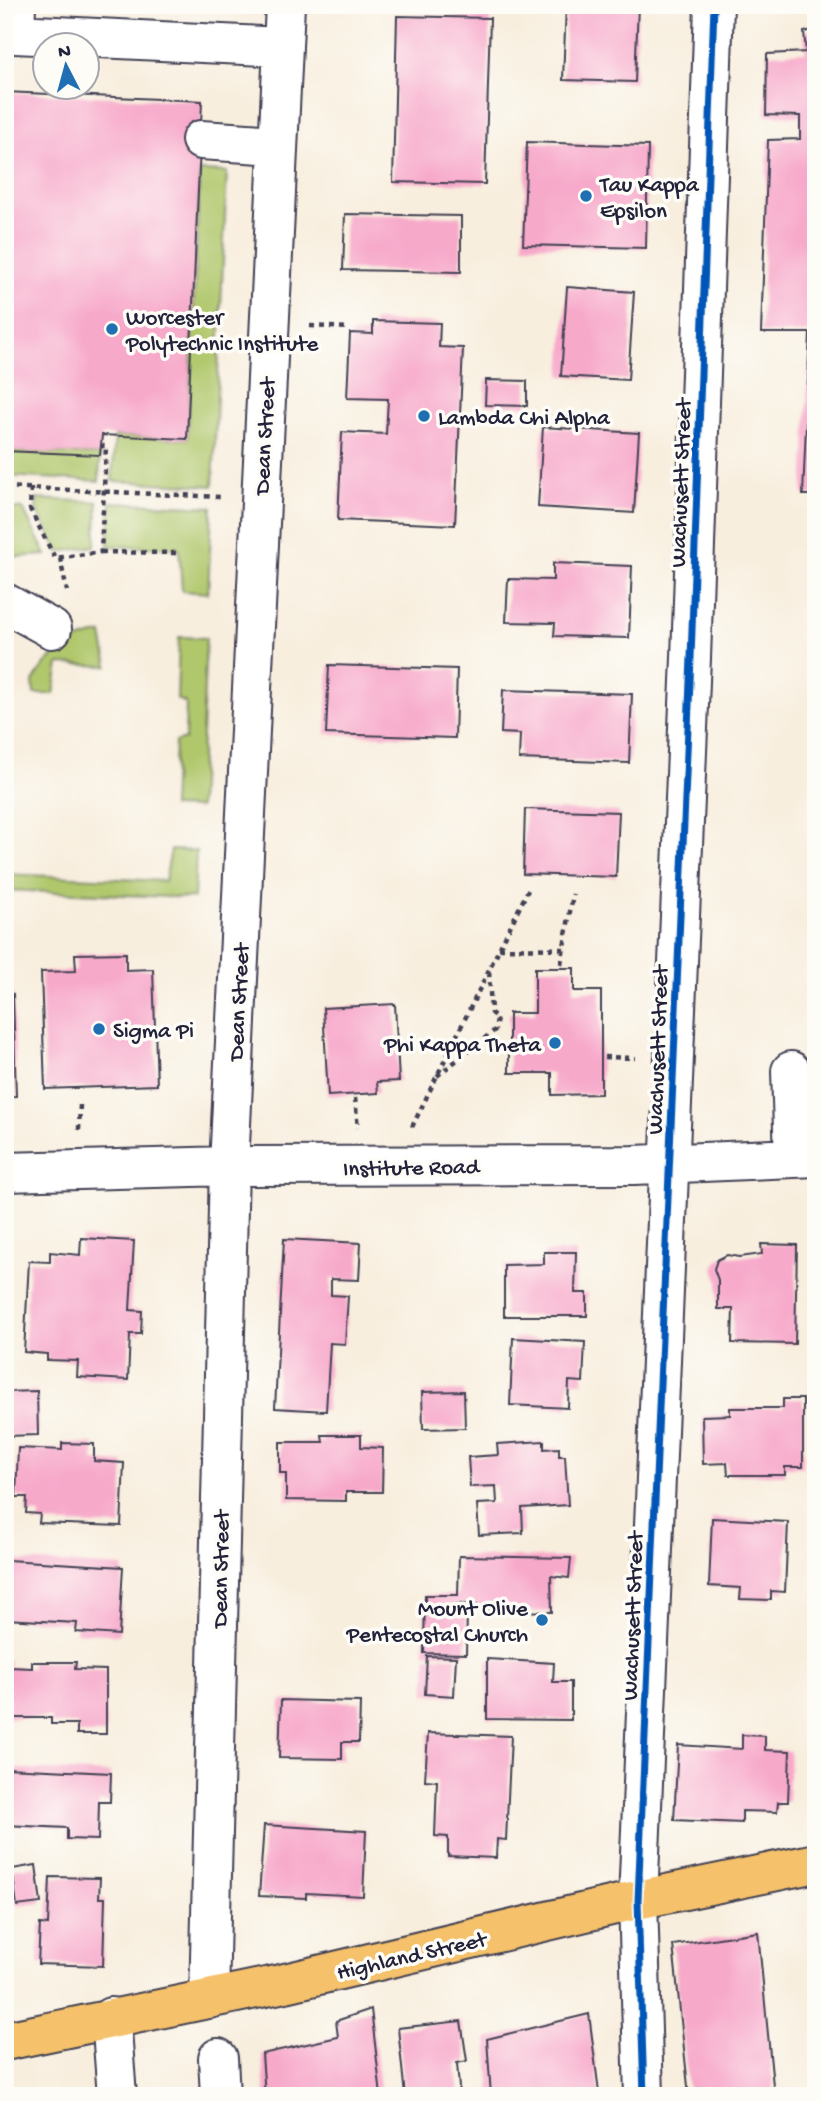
<svg xmlns="http://www.w3.org/2000/svg" width="821" height="2101" font-family="'Gochi Hand',sans-serif">
<rect width="100%" height="100%" fill="#fdfcf7"/>
<filter id="ink" filterUnits="userSpaceOnUse"><feTurbulence type="fractalNoise" baseFrequency=".0143" numOctaves="2"/><feDisplacementMap in="SourceGraphic" scale="14" xChannelSelector="R" yChannelSelector="G"/><feConvolveMatrix kernelMatrix="1 2 1 2 8 2 1 2 1" color-interpolation-filters="sRGB"/></filter>
<filter id="wash" filterUnits="userSpaceOnUse"><feTurbulence type="fractalNoise" baseFrequency=".00686" numOctaves="4" result="noise"/><feDisplacementMap in="SourceGraphic" scale="28" xChannelSelector="R" yChannelSelector="G"/><feGaussianBlur stdDeviation="1.57" result="paint"/><feColorMatrix in="noise" values="0 0 0 0 0 0 0 0 0 0 0 0 0 0 0 0 0 1.4 0 .05"/><feComposite in="paint" operator="in"/></filter>
<g filter="url(#wash)">
<rect width="100%" height="100%" fill="#f8eede"/>
<path fill="#b0c76c" stroke="#697454" stroke-width="2" d="M200,171L227,172L213,486L112,481L115,436L187,439Z
M5,451L100,455L99,481L5,476Z
M37,499L98,502L95,546L59,552L36,510Z
M111,502L212,507L208,593L182,591L179,548L108,546Z
M5,508L23,509L46,555L12,557L13,540L5,539Z
M102,634L108,666L59,664L54,694H34L33,682C47,656 73,637 102,634Z
M179,637L206,638L199,808L172,807L175,742L185,739L186,703L177,699Z
M171,850L196,851L194,898L5,890V874L165,881Z"/>
<g id="blocks">
<path fill="#f7a9ca" d="M566,5H638L635,82L563,80Z
M800,5H816V495H803L810,333H761L768,140L800,139V116L766,115L767,54L806,52L804,32L813,30L812,14Z
M397,16L490,18L485,184L393,182Z
M5,92L202,101L187,439L102,435L100,455L5,451Z
M527,142L648,146L646,248L523,245Z
M345,214L461,216V272L343,270Z
M567,287L634,292L628,380L561,376Z
M373,321L440,323L439,347L463,348L455,525L338,520L342,432L386,434L388,399L347,398L350,333L373,334Z
M486,380L527,381V406L485,405Z
M543,427L639,433L634,513L538,507Z
M553,563L632,566L629,638L554,636L555,623L506,622L508,579L553,580Z
M329,665L457,669L455,738L326,734Z
M503,690L632,694L629,763L519,759L520,734L501,733Z
M525,809L619,812L616,877L523,874Z
M126,953V970L153,969L157,1085L45,1089L41,972L76,971L75,954Z
M535,968H574V991H601V1094L552,1095V1073H509V1013H535Z
M13,994L16,1096L5,1097V995Z
M395,1004L399,1081L377,1082L378,1093L328,1096L323,1008Z
M81,1238L134,1241L130,1310L142,1311L141,1334H130L128,1380L77,1377L78,1361L47,1360V1354L24,1352L29,1261L50,1262V1252L80,1255Z
M284,1239L361,1243L359,1280L331,1279V1295L348,1296L345,1344L330,1343L326,1411L275,1408Z
M761,1244L797,1245L795,1344L732,1343L733,1309H718V1280L714,1269L717,1260L727,1255L740,1257L762,1254Z
M544,1252H576L575,1293H587V1316H504V1265L544,1264Z
M513,1338L585,1342L583,1382L569,1381L568,1408L510,1405Z
M37,1391L38,1435L5,1436V1392Z
M464,1391L465,1428L423,1429L422,1392Z
M783,1399H803V1467H785V1475H728L727,1463L703,1464L702,1416L730,1415V1408H783Z
M322,1435H361V1447L383,1448L382,1492H346V1501L286,1500V1473H280V1442H323Z
M544,1441V1449L559,1448V1456H565L568,1505L522,1508L523,1533L479,1535L477,1504L497,1503L496,1486L470,1487L468,1457L498,1455L497,1444Z
M62,1443L94,1444V1461L124,1463L121,1526L39,1523L40,1514L26,1513L27,1497H16L18,1448L62,1450Z
M712,1518L788,1522L785,1592L771,1591V1600L740,1599L741,1588L709,1586Z
M459,1556L571,1558L569,1578L551,1576L552,1612L477,1610V1605L457,1604L456,1613H467L466,1654L424,1653L425,1595H458Z
M7,1560L123,1567L119,1635L76,1632L77,1623L5,1619Z
M427,1656L456,1657L454,1696L425,1694Z
M487,1659L554,1663L553,1682H571V1720L487,1719Z
M5,1660H9V1667L32,1668V1662H76L75,1669L106,1670V1734H77V1724H51V1718H5Z
M281,1700L360,1702L359,1742H342V1759L279,1758Z
M428,1733L511,1736L506,1840L497,1839L496,1858L448,1856V1837L435,1836L437,1781L425,1780Z
M742,1735L765,1736V1750L790,1751L788,1802H778L777,1812L742,1811V1823L674,1820L678,1745L742,1749Z
M5,1768L111,1773L110,1802H99L98,1840L67,1839V1828L5,1825Z
M264,1825L366,1831L363,1896L306,1893V1898L259,1896Z
M36,1865L41,1903L17,1906L12,1869Z
M50,1877L100,1878L99,1898H105L103,1966L38,1964L40,1924L48,1925Z
M758,1932L774,2096H689L673,1945Z
M371,2009L381,2096H265L262,2054L338,2037L336,2021Z
M589,2014L599,2092L597,2096H491L487,2039Z
M461,2021L467,2061L457,2063L459,2088L453,2096H405L398,2028Z"/>
</g>
</g>
<g filter="url(#ink)">
<use href="#blocks" fill-opacity="0" stroke="#424153" stroke-width="2"/>
<g fill="none" stroke-linecap="round" stroke-linejoin="round">
<defs>
<path id="minor" d="M16,5L15,34L283,47
M201,140L278,145
M5,603L52,629
M791,1071L794,1158
M5,1172L229,1166L634,1165L816,1157
M209,1999L229,1166L285,5
M111,2017L117,2096
M218,2058L220,2096
M644,2096L638,1900L691,658L714,5"/>
<path id="highway" d="M5,2041L285,1983L632,1901L816,1863"/>
</defs>
<use href="#minor" stroke="#424153" stroke-width="42"/>
<use href="#highway" stroke="#424153" stroke-width="42"/>
<path stroke="#424153" stroke-width="4.5" stroke-dasharray="5 5" stroke-linecap="butt" d="M310,326L349,328
M5,487L221,497
M31,488L30,509L55,558L101,552L106,446H101
M101,552L177,553
M60,558L67,591
M5,713H7
M499,948L564,949
M561,964L573,894
M604,1057L635,1058
M437,1076L495,1030L497,1018L491,1013L489,969
M355,1098L358,1128
M412,1127L528,890
M79,1130L80,1104"/>
<use href="#minor" stroke="#fff" stroke-width="38"/>
<use href="#highway" stroke="#f5c16b" stroke-width="38"/>
<defs>
<path id="cycleway" d="M644,2096L638,1900L691,658L714,5"/>
</defs>
<use href="#cycleway" stroke="#fdfcf7" stroke-width="11"/>
<use href="#cycleway" stroke="#0057b8" stroke-width="7"/>
</g>
</g>
<g fill="#1f6fb2" stroke="#fdfcf7" stroke-width="2.5">
<circle cx="586" cy="196" r="7"/>
<circle cx="112" cy="329" r="7"/>
<circle cx="424" cy="416" r="7"/>
<circle cx="99" cy="1029" r="7"/>
<circle cx="555" cy="1043" r="7"/>
<circle cx="542" cy="1620" r="7"/>
</g>
<g text-anchor="middle" stroke-width="7" stroke-linejoin="round" paint-order="stroke">
<g font-size="23" fill="#22223b" stroke="#fdfcf7" text-anchor="start">
<text x="600" y="191">Tau Kappa<tspan x="600" dy="26">Epsilon</tspan></text>
<text x="126" y="324">Worcester<tspan x="126" dy="26">Polytechnic Institute</tspan></text>
<text x="438" y="424">Lambda Chi Alpha</text>
<text x="113" y="1037">Sigma Pi</text>
<text x="541" y="1051" text-anchor="end">Phi Kappa Theta</text>
<text x="528" y="1615" text-anchor="end">Mount Olive<tspan x="528" dy="26">Pentecostal Church</tspan></text>
</g>
<g font-size="23" fill="#22223b" stroke="#fdfcf7">
<text transform="translate(263 436) rotate(-87)" y="8">Dean Street</text>
<text transform="translate(679 483) rotate(-88)" y="8">Wachusett Street</text>
<text transform="translate(237 1002) rotate(-87)" y="8">Dean Street</text>
<text transform="translate(656 1050) rotate(-88)" y="8">Wachusett Street</text>
<text transform="translate(411 1166) rotate(-1)" y="8">Institute Road</text>
<text transform="translate(219 1569) rotate(-89)" y="8">Dean Street</text>
<text transform="translate(631 1616) rotate(-88)" y="8">Wachusett Street</text>
<text transform="translate(411 1954) rotate(-13)" y="8">Highland Street</text>
</g>
</g>
<rect width="821" height="2101" fill="none" stroke="#fdfcf7" stroke-width="28"/>
<g transform="translate(66 66) rotate(354)"><circle r="33" fill="#fdfcf7" stroke="#a5a5ac" stroke-width="2"/>
<path d="M0-5L12 26L0 18L-12 26Z" fill="#1f6fb2"/>
<text y="-10" font-size="19" font-weight="bold" text-anchor="middle" fill="#22223b">N</text>
</g>
</svg>
